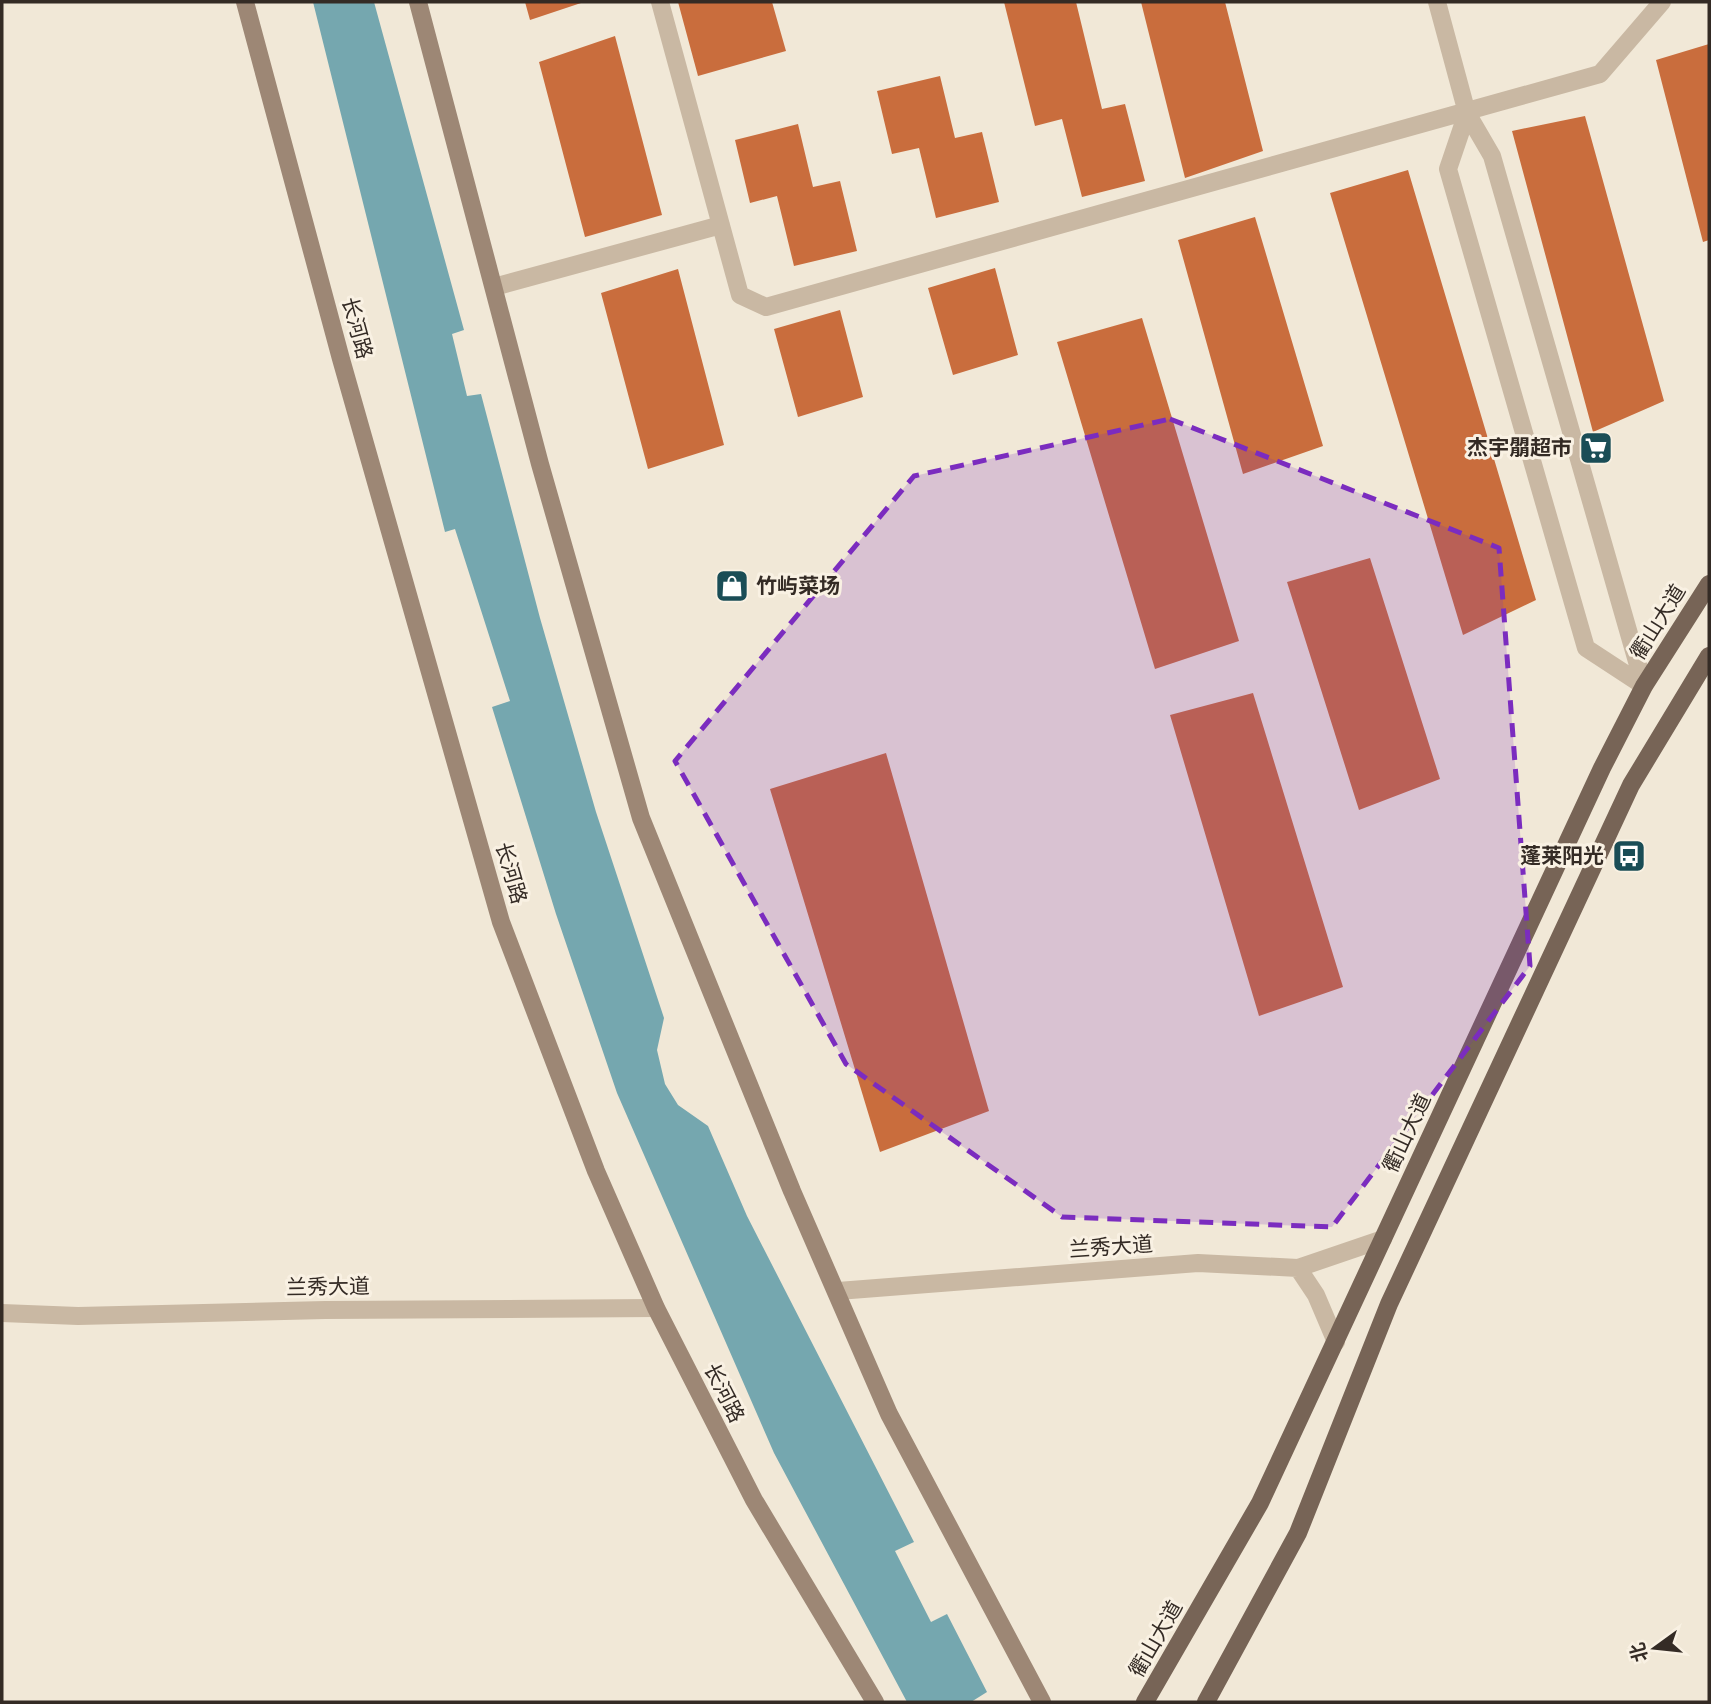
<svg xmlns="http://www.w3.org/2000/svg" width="1711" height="1704" font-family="Karla,'Noto Sans SC',sans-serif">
<rect width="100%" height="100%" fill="#f1e8d7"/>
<path fill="#75a7af" d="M313,2H374L464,330L452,334L467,396L481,394L540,618L596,812L664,1018L657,1050L665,1084L678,1105L708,1126L747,1216L914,1542L895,1551L931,1622L947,1614L987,1692L971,1702H907L774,1453L617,1093L556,914L492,707L510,701L455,529L445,532Z"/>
<path fill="#c96d3d" d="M525,2H584L530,20Z
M678,2H772L786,51L698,76Z
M1004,2H1076L1102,109L1125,104L1145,181L1082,197L1062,119L1035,126Z
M1141,2H1225L1263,151L1185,178Z
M615,36L662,215L585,237L539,62Z
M1709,44V240L1703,242L1656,60Z
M940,76L955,138L982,132L999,202L936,218L919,148L892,154L877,91Z
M1585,116L1664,401L1593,432L1512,131Z
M798,124L813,187L840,181L857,251L794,266L777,196L750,203L735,140Z
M1408,170L1536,600L1463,635L1330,193Z
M1255,217L1323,446L1243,474L1178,240Z
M995,268L1018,355L953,375L928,288Z
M678,269L724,445L648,469L601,293Z
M840,310L863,397L798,417L774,329Z
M1142,318L1239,641L1155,669L1057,342Z
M1370,558L1440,779L1359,810L1287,582Z
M1253,693L1343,987L1259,1016L1170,715Z
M886,753L989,1111L880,1152L770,789Z"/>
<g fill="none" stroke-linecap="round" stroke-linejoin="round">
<path stroke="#c9b8a3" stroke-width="18" d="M660,2L740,295L766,307L1600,74L1662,2
M1437,2L1467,113L1492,156L1644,686
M1467,113L1448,169L1586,648L1644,686
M494,287L721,225"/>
<path stroke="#c9b8a3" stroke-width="18" d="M1298,1268L1316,1295L1336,1342
M838,1291L1198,1263L1298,1268L1383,1239
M2,1313L78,1316L325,1310L656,1308"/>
<path stroke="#9d8775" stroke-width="18" d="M245,2L341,359L501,922L596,1171L656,1308L754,1500L875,1702
M418,2L540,464L641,818L792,1191L889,1414L1042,1702"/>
<path stroke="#776456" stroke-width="18" d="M1145,1702L1260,1503L1602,768L1644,686L1709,584
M1206,1702L1298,1533L1389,1304L1631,785L1709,656"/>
</g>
<path fill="#7b2cbf" fill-opacity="0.2" stroke="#7b2cbf" stroke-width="5" stroke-dasharray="14 9" stroke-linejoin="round" d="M1170,419L1499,548L1530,966L1332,1227L1062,1217L846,1064L675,761L914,476Z"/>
<defs>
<symbol id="supermarket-square" viewBox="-11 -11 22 22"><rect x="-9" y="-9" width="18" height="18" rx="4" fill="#1a4d56" stroke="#f9f1e3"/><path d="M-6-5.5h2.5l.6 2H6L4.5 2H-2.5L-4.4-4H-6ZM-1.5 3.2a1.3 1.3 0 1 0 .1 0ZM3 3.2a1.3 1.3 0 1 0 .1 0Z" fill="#fff"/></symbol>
<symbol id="shop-square" viewBox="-11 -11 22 22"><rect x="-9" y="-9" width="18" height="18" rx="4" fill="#1a4d56" stroke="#f9f1e3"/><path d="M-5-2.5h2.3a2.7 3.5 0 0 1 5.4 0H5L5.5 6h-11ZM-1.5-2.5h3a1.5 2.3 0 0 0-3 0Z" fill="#fff"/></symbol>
<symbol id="bus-square" viewBox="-11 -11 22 22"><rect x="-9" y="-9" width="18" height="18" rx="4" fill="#1a4d56" stroke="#f9f1e3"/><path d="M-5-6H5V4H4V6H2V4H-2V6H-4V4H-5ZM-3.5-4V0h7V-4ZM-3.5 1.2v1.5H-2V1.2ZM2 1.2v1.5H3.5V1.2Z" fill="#fff"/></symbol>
</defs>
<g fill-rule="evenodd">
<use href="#supermarket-square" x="1577" y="429" width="38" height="38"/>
<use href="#shop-square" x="713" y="567" width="38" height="38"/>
<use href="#bus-square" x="1610" y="837" width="38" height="38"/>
</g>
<g text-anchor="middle" stroke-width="6" stroke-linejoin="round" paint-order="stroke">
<g font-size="21" fill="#342b25" stroke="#f9f1e3">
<text transform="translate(357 328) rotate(75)" y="7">长河路</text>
<text transform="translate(1658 622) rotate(-58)" y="7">衢山大道</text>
<text transform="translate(511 873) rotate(74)" y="7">长河路</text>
<text transform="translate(1407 1133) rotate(-65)" y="7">衢山大道</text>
<text transform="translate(1111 1247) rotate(-4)" y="7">兰秀大道</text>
<text transform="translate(328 1287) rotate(-1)" y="7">兰秀大道</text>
<text transform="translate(724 1393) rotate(63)" y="7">长河路</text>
<text transform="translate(1156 1639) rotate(-60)" y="7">衢山大道</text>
</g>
<g font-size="21" font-weight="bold" fill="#342b25" stroke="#f9f1e3" text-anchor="end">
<text x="1572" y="455">杰宇朤超市</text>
<text x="756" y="593" text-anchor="start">竹屿菜场</text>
<text x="1604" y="863">蓬莱阳光</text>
</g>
</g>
<rect width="1711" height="1704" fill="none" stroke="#342b25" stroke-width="7"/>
<g transform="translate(1655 1648) rotate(255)" stroke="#f9f1e3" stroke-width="5" paint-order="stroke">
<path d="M0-5L12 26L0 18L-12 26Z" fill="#342b25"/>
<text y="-10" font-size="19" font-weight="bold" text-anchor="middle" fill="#342b25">北</text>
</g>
</svg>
